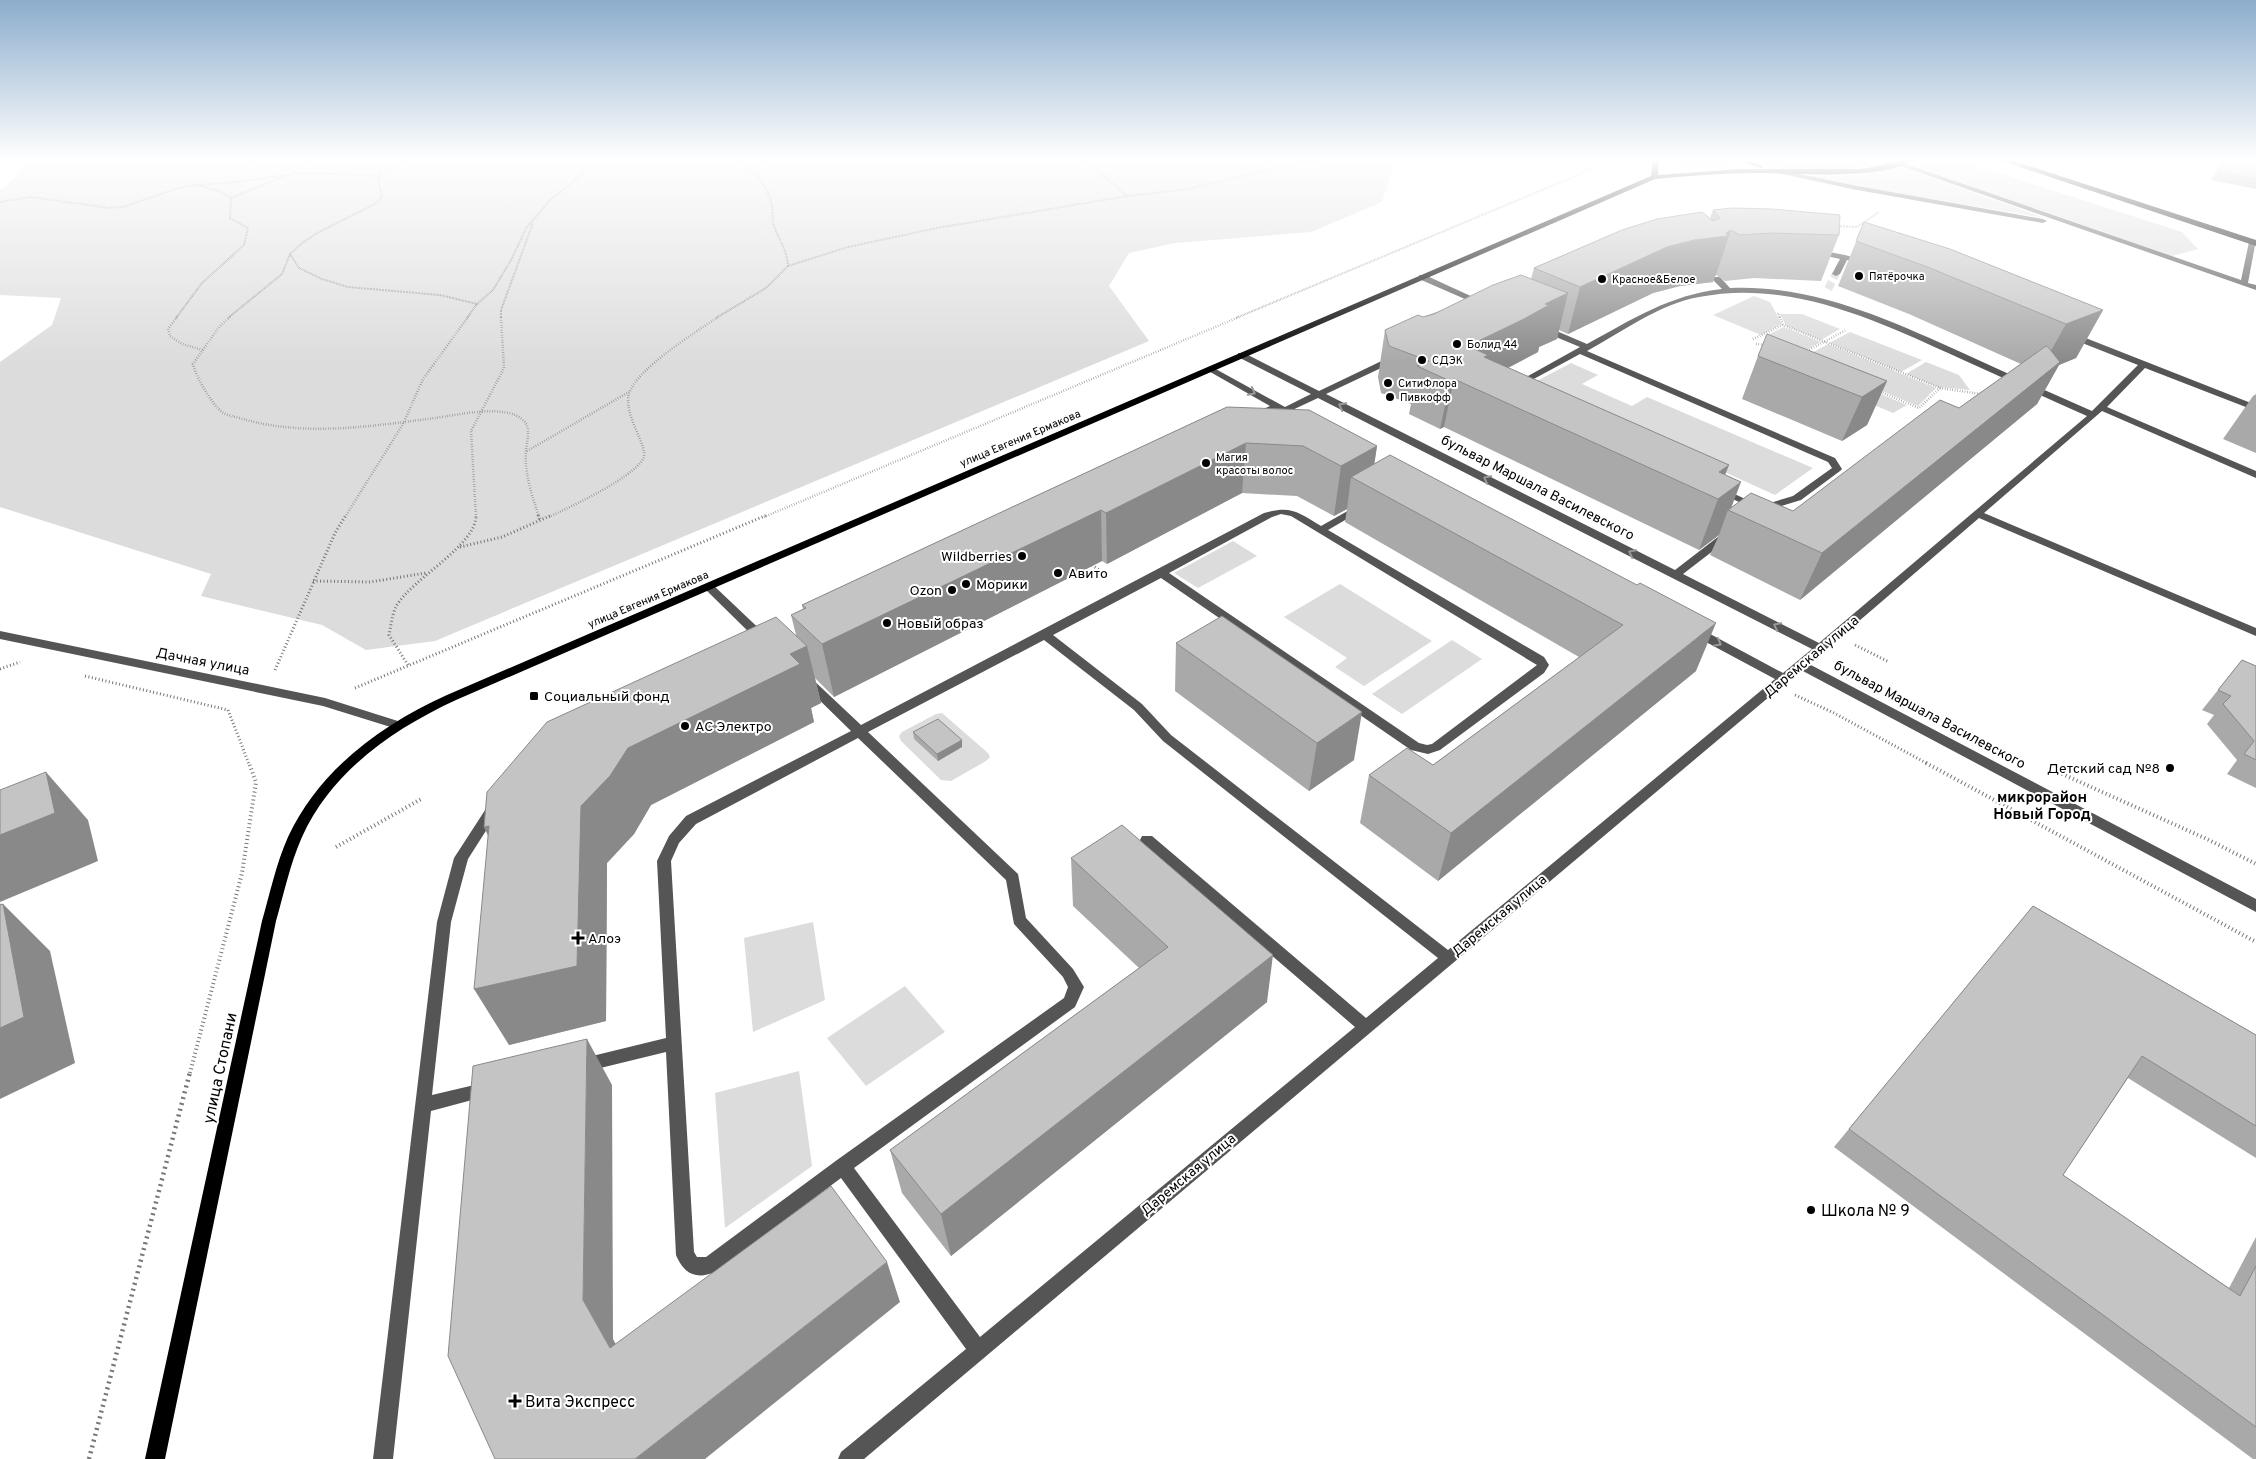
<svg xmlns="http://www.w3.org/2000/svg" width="2256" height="1459" font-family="Overpass,sans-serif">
<rect width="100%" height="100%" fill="#fff"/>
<path fill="#dcdcdc" d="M31,159H1396L1382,202L1311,232L1175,243L1129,253L1109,286L1149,341L435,641L366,650L322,625L201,596L211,574L0,507V362L52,325L61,298L0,295V189H3Z
M1671,159H1717L1740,166L1677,168Z
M1745,159H1893C1862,171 1809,173 1776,168C1765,166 1755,162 1745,159Z
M1934,159H1950L1974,165L2182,232L2198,249L2172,256L1916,167Z
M1901,167L2045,218L1849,185L1806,176L1859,175Z
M1754,296L1770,302L1782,324L1761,335L1713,315Z
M1780,314H1802L1840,329L1821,340L1786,326Z
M1784,327L1821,342L1796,355L1780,342L1765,336Z
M1850,332L1922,360L1901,372L1829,343Z
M1828,344L1936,388L1918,406L1802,358Z
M1791,357L1907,405L1893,413L1777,364Z
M1926,362L1959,375L1970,390L1938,387L1906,374Z
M1571,363L1598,375L1582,384L1632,406L1647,397L1813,468L1775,495L1531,384Z
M1233,541L1257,556L1198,588L1174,573Z
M1340,584L1432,641L1364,686L1335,667L1347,658L1284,617Z
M1452,640L1482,659L1402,714L1372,694Z
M942,713L988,753L990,757L986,761L951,781L941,780L901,741L899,736L902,732L936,714Z
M813,922L825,1000L753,1032L744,938Z
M905,986L945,1032L866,1086L827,1038Z
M799,1071L812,1166L725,1228L715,1093Z"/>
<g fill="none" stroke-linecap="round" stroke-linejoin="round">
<path stroke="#d9d9d9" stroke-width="8" stroke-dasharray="8 4" stroke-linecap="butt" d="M1828,289L1836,274"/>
<path stroke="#777" stroke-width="2" stroke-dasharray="0.5 1" stroke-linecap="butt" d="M1085,159L1127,196
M295,173L369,175L378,178
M231,198L219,191L196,185L238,182L286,175
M0,202L31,197L109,208L123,207L178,188L196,185
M1837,226L1857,227L1879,212
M290,254L299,268L322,279L348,287L440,295L477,304
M788,266L848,247L937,228L1128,196L1189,189L1314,159
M1778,313L1780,318
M176,318L202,283L244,245L248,228L230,218L231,198L293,173L313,159
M228,318L282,274L290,254L301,244L317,233L375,204L382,197L378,178L381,173L408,159
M467,318L477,304L493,290L511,260L527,227L551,199L582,175L590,159
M501,318V310L533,223
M716,318L766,288L788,266C787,250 779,240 774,226C772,219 773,213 772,207C769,185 753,170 735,159
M1236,318L1590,170L1602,159"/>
<path stroke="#777" stroke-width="2.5" stroke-dasharray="0.5 2" stroke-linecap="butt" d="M177,317L168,329L170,336L182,344L203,350
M230,317L219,327L193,364C196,377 211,403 222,412C227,416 237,417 243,419C305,437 373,426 435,418C457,415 508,403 524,421C531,429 527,440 526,450C524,473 532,495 539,517
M1780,317L1783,325
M1753,339L1783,325L1940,388L1919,408L1878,391
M1756,344L1765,345
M1805,352L1846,330
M1940,388L1981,394
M527,451L629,392
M345,517L403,424L423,379L468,317
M476,517L471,431L504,368L501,317
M549,517C572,506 631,479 643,459C650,448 623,416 629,394C635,370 696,332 718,317
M764,517L1239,317"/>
<path stroke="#777" stroke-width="3" stroke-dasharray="1 2.5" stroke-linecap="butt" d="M538,515L540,521
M460,547L502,537L552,515
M1089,563L1109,577
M313,581L370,582L426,573
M1855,645L1889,662
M408,665L389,635C391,626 392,613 397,605C413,578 477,545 476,515
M0,669L20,662
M275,670L335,533L346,515
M85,676L228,710L249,764
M355,688L767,515
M1795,695L1834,713L1928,764"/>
<path stroke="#777" stroke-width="4" stroke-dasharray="1 3" stroke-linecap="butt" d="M1926,763L2256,942
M2051,769L2209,840L2256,864
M336,847L423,798
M190,1073L242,873L256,782L249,763"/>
<path stroke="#777" stroke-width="4.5" stroke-dasharray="2 4" stroke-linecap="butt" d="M89,1459L190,1072"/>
<path fill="#555" fill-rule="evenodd" d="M1900,162L2241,280L2249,242L2256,240L2248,283L2256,285V290L1898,165L1897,164Z
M1775,169L1852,185L2043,219L2047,221L2043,223L1852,189L1773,172L1772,171Z
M1813,249L1845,255L1869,262L1865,264L1847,260L1840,274L1836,276L1832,274L1840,259L1813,253Z
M1419,275H1425L1488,304L1481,306L1419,279Z
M1714,277H1720L1730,288C1812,284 1890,320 1963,353C2006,373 2049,392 2092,411L2138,365L2067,337V333H2073L2256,405V411L2145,368L2107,407L2256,471V478L2102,411L1984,513L2256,628V636L1979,518L1809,664L2256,899V912L1801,670L864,1459H838L841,1452L966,1349L841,1178L715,1272C696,1280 684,1274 676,1255L666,1052L584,1072L578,1070L576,1065L578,1060L584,1058L666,1038L657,861L669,836L686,816L851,731L802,683L800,680L802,677H810L861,725L1264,513C1291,505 1298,512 1321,526L1360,504L1365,507L1364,509L1328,530L1544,657L1549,665L1544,673L1440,750L1428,754L1411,750L1161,578L1053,635L1142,704L1171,735L1448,950L1775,679L1691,634L1689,631L1691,628H1699L1783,673L1812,649L1318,398L1288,412L1277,410L1261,417H1255V413L1270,406L1205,369L1212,367L1285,407L1311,394L1238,357V353H1244L1319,391L1392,356H1398V360L1326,394L1675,570L1723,533H1731V537L1683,574L1819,643L2087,416C2044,397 2002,377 1959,358C1878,321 1790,279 1699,297C1659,304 1622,332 1587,351L1835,458L1842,469L1840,471L1801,500L1761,512L1715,491L1716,489H1724L1760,506L1793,496L1832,468L1828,462L1580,354L1519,387L1512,385L1580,347L1539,330V326H1545L1587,344C1633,319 1669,295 1722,289L1714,281ZM1281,514L1291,516L1537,665L1432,744L1427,745L1419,743L1169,573L1272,517ZM1044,640L1134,710L1163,741L1438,958L1366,1018L1152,836H1142L1140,840L1142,844L1355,1027L980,1337L854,1168L1075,1007L1084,987L1073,969L1026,918L1018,874L868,732ZM858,738L1006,880L1014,924L1063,977L1068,987L1064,998L837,1160L706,1257H697L694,1252L671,861L679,843L696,824Z
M708,583L712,584L768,637L770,640L768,643H760L704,588L702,586Z
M0,631L325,698L401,722L403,725L397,729L323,706L0,639Z
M494,802L499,804L501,807L468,859L451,922L432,1095L487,1082L493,1084L495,1089L493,1094L487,1096L431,1111L393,1459H373L437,922L454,858L489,804Z"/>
<path fill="#000" fill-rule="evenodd" d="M1653,159H1659L1658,175L1740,169H1860C1879,167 1898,159 1916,159C1884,181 1795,173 1754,173C1721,173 1688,176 1655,179L456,700C393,729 331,772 302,837C290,864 284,893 276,921L165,1459H145L262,921C270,893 276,864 288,837C320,769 381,725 447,695L1651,176Z
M1733,159H1743L1764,166L1761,168Z"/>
<path fill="#000" fill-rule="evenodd" d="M1996,159H2008L2256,240V246Z"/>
</g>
<path fill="#a9a9a9" d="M2256,159V189L2211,180L2217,171Z
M1713,210L1839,235L1821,281L1754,278L1725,281L1716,275L1715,276L1713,282L1680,286L1653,293L1568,334L1559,330L1557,339L1539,347L1538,352L1508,368L1725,475L1731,508L1793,511L1959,408L2021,364L1909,314L1838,286L1864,222L2103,310L2076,358L2059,365L2037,404L1800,600L1710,555L1719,535L1699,550L1444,427L1440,429L1409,414L1411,404L1381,393L1378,377L1385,330L1531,279L1534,268L1710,218Z
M1758,356L1887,381L1867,425L1842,441L1742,399Z
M2256,394V453L2223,439L2253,396Z
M1227,407L1377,446L1374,464L1696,671L1438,881L1360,823L1369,775L1433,765L1579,657L1345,522L1347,509L1334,516L1297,496L1242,493L1107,564L1102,561L834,697L815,678L821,703L811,708L814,722L651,805L634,834L607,863L606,1021L509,1045L488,836L484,827L796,635L791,615L803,609L802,605Z
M1176,643L1354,760L1309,791L1175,691Z
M2242,660L2256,666V788L2227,774L2237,760L2207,724L2214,715L2202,710Z
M913,732L962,740V747L938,761L914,739Z
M1071,858L1267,1002L951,1256L902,1193L890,1150L1139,968L1073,906Z
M2033,906L2256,1035V1158L2128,1078L2063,1175L2229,1288L2256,1237V1459H2253L1834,1147Z"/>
<path fill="#898989" d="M1731,230L1716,275L1715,276L1713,282L1680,286L1653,293L1568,334L1580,287L1667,247L1726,233Z
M1568,293L1557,339L1539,347L1538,352L1513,365L1483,381L1468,346L1545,304Z
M2103,310L2076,358L2059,365L2037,404L1800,600L1822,553L2039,372L2066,324Z
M1454,379L1444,427L1440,429L1450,381Z
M1887,381L1867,425L1842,441L1862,397Z
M1246,443L1242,493L1107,564L1106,513Z
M1377,446L1371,487L1351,477L1347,509L1334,516L1341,466Z
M1729,465L1716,498L1719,472Z
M1741,482L1730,511L1728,510L1719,535L1699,550L1718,499Z
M1101,510L1102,561L834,697L822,644Z
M1716,623L1696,671L1438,881L1451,833Z
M807,646L821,703L811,708L814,722L651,805L634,834L607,863L606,1021L509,1045L474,989L581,806L628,748L790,654Z
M1362,712L1354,760L1309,791L1317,743Z
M962,740V747L938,761L937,754Z
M46,772L88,820L98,861L0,902L13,967L0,955V835Z
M489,826L514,884L484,827Z
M3,904L50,951L75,1063L0,1099V1028Z
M1273,955L1267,1002L951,1256L941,1214Z
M587,1039L612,1085L613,1339L638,1386L610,1348L583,1300Z
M887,1262L900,1302L705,1459H635Z"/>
<path fill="#c4c4c4" stroke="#898989" d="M2225,159H2256V179L2217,171Z
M1732,208L1772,209L1840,215L1839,235L1770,233L1740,235L1731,230L1726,233L1728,236L1694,240L1667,247L1580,287L1534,268L1622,230L1657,219L1702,212L1713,221L1720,218L1713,210Z
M1864,222L1950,249L2103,310L2066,324L1930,268L1856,241Z
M1521,275L1568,293L1545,304L1549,305L1524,319L1468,346L1488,355L1484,357L1729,465L1719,472L1741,482L1718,499L1454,379L1450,381L1417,366L1429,361L1389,346L1385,330L1418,315L1423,317L1434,314L1493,285Z
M1767,334L1887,381L1862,397L1758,356Z
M2046,346L2048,347L2060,362L1822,553L1728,510L1751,493L1793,511L1940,400L1959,408Z
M1227,407L1309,410L1377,446L1341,466L1303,446L1246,443L1106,513L1101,510L822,644L791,615L806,608L802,605Z
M1390,455L1637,585L1640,583L1716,623L1451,833L1369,775L1407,748L1433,765L1623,625L1351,477Z
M1222,616L1362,712L1317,743L1176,643Z
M776,617L807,646L790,654L800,664L628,748L610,776L581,806L577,966L474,989L489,826L484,827L487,792L547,722Z
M2242,660L2256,666V760L2244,754L2254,741L2223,704L2231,696L2218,690Z
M938,719L962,740L937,754L913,732Z
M46,772L55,813L0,835V790Z
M1122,825L1273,955L941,1214L890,1150L1168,947L1071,858Z
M3,904L24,1017L0,1028V905Z
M2033,906L2256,1035V1126L2142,1056L2063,1175L2240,1296L2256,1266V1427L1849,1129Z
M587,1039L583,1300L610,1348L831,1186L887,1262L635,1459H495L448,1356L473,1066Z"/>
<defs><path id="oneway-chevron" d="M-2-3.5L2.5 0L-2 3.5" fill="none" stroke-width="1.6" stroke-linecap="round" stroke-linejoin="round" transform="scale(1.25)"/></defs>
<g stroke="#999">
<use href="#oneway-chevron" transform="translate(1252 392) rotate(28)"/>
<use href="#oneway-chevron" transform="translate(1342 406) rotate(-153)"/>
<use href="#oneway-chevron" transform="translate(1487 479) rotate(-153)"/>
<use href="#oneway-chevron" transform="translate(1632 553) rotate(-153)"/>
<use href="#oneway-chevron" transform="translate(1777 626) rotate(-153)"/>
<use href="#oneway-chevron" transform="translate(1718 643) rotate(28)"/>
</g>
<linearGradient id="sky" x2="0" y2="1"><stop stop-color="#8cadcc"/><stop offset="0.44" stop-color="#fff"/><stop offset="1" stop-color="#fff" stop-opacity="0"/></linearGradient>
<rect width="2256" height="363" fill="url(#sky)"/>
<g fill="#000" stroke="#fff" stroke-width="2">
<circle cx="1859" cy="276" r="5"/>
<circle cx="1602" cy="279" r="5"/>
<circle cx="1457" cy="344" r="5"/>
<circle cx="1422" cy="360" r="5"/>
<circle cx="1388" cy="383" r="5"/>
<circle cx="1390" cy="397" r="5"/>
<circle cx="1206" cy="463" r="5"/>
<circle cx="1022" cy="556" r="5"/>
<circle cx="1058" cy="573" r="5"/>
<circle cx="966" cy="584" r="5"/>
<circle cx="952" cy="590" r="5"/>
<circle cx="887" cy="623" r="5"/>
<rect x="529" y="691" width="10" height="10" rx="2.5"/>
<circle cx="685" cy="726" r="5"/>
<circle cx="2170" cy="768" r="5"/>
<path d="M575.5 930.5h5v5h5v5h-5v5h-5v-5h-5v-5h5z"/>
<circle cx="1811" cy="1210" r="5"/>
<path d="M512.5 1393.5h5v5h5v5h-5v5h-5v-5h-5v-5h5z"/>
</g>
<g text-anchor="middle" stroke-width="4" stroke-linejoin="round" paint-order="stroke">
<g font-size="11" fill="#000" stroke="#fff" text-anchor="start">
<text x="1869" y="280">Пятёрочка</text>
<text x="1612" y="283">Красное&amp;Белое</text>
<text x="1467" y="348">Болид 44</text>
<text x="1432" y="364">СДЭК</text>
<text x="1398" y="387">СитиФлора</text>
<text x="1400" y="401">Пивкофф</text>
<text x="1216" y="461">Магия<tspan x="1216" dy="13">красоты волос</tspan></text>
</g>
<g font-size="11" fill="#000" stroke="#fff">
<text transform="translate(1020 438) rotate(-23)" y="4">улица Евгения Ермакова</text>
<text transform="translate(648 599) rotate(-23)" y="4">улица Евгения Ермакова</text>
</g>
<g font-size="14" fill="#000" stroke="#fff">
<text transform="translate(1538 487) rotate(27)" y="5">бульвар Маршала Василевского</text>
<text transform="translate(1811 656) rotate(-40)" y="5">Даремская улица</text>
<text transform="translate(203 661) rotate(11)" y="5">Дачная улица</text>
<text transform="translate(1930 714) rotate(28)" y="5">бульвар Маршала Василевского</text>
<text transform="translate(1499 915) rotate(-40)" y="5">Даремская улица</text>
<text transform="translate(1188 1174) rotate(-40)" y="5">Даремская улица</text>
</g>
<g font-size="14" fill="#000" stroke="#fff" text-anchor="start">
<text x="1012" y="561" text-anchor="end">Wildberries</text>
<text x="1068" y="578">Авито</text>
<text x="976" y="589">Морики</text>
<text x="942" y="595" text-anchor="end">Ozon</text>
<text x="897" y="628">Новый образ</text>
<text x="544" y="701">Социальный фонд</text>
<text x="695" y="731">АС Электро</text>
<text x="2160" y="773" text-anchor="end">Детский сад №8</text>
<text x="588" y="943">Алоэ</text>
</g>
<g font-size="15" font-weight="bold" fill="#000" stroke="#fff">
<text x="2042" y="802">микрорайон<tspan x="2042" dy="17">Новый Город</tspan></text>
</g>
<g font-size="16" fill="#000" stroke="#fff">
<text transform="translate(219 1068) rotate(-78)" y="6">улица Стопани</text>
</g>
<g font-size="16" fill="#000" stroke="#fff" text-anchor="start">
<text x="1821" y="1216">Школа № 9</text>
<text x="525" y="1407">Вита Экспресс</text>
</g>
</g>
</svg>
